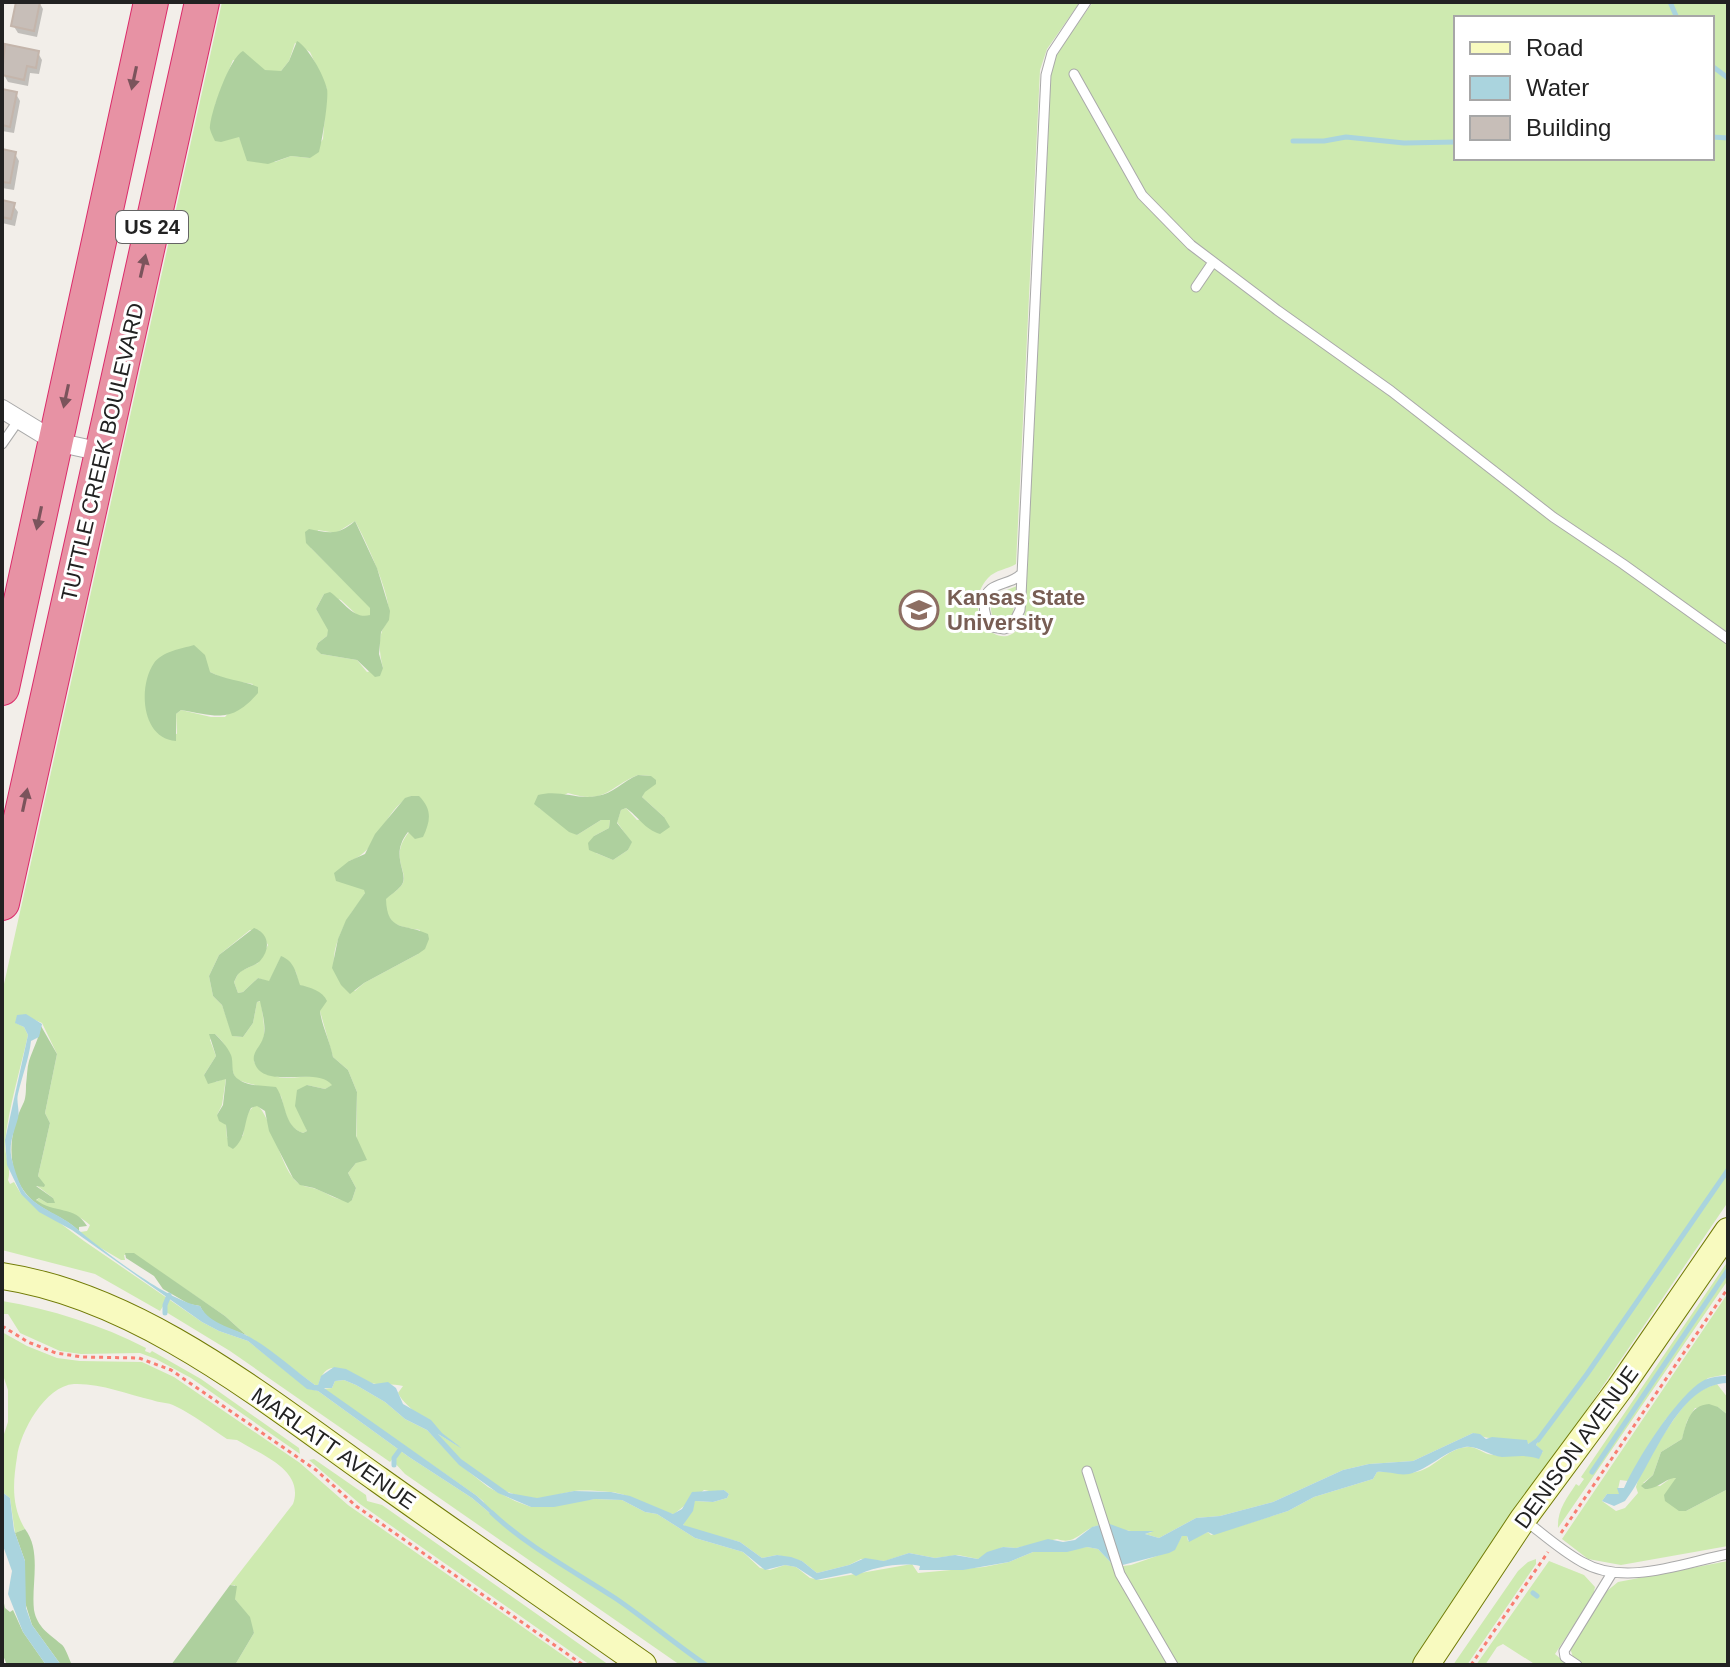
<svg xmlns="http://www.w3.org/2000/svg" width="1730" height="1667" font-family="Arial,sans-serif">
<rect width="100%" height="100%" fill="#f2eee9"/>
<path fill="#ceeab0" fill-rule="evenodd" d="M222,2H1080L1047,49L1040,70L1016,564C1008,569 995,570 988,578C956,613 1006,664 1024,618L1051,67L1058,51L1093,2H1728V1202L1554,1458L1552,1457L1547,1464L1548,1466L1413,1665H680L405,1474L394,1462L399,1454L398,1452L390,1462L230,1351L166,1312L167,1300L160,1311L95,1274L2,1250V993ZM1456,18H1712V158H1456ZM295,43L310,52L327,89L323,139L310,158L291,156L275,162L243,146L239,137L215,105L233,60C249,64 266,74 281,71L289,61ZM355,521C366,541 390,593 389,615C389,622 384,625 382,631C378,642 380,657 383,668L367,672L357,660L321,654L317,649L318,643L327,636L329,630L316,609L324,594L341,600L358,616L366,618L370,615V607L311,548L318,530L336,533ZM210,672L227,680L253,684L225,717H211L181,710L176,714L177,734L154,728ZM638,775L651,776L642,797L664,817L637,820L626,808L621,810L617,822L631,842L628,850L613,860L596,853L594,836L609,828L610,820H601L577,835L539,808L568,793C606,805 608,787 638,775ZM411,796L415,838L409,832C387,859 412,873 401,886C397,891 390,895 385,899C387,926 397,926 420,930L418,954L364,983L355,991C323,978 333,946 347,920C352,910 360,903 365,893V890L354,885L349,861C380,852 382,810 411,796ZM250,930H259L268,945L258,963L239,972L234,982L238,993L243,992L258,978L269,982L281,957L296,972L299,985L314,990L333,1057L348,1070L357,1092L356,1163L348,1173L356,1188L352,1200C335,1201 332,1195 316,1189C310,1187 304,1187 298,1183C281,1171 271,1115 257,1105C245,1110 245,1124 243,1136L227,1138L226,1125L217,1115L222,1105L226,1078L216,1082L204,1075L216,1056L210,1040L215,1034C234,1051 227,1061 236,1079C253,1086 267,1086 281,1096C285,1111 287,1128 303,1133L307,1131L302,1117L307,1085L325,1089L333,1085C319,1070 300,1079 283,1078C273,1077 262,1068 254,1062C254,1051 262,1046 264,1036C265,1026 262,1012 261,1001L257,1002L253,1023L243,1037L233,1036L222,1005L213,996L209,976L219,955ZM35,1020L42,1023L57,1054L45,1113L50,1123L38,1176L44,1187L36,1185L53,1198L47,1203L39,1198L36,1201C57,1216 67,1205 90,1225L87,1231L80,1232L94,1244L121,1260H125L124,1255L134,1254L225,1316L246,1335L315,1385L318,1386C327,1351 351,1376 371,1383C381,1386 393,1383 403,1386L398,1393C404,1407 445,1436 460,1447L438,1434C459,1461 500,1500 538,1498C550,1498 562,1493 574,1491C585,1490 599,1491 611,1492C633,1494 652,1512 674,1514L704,1490L714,1492L724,1490L729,1494L727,1498L713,1502L695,1501L683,1525L691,1529L740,1542L762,1558L777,1555L802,1561L817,1573L849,1565L861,1559L885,1561L909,1553L935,1558L958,1555L978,1559L1003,1547L1016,1548L1057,1539C1074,1545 1079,1533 1093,1527C1110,1521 1116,1530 1131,1531C1138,1532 1144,1531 1152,1532L1145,1534L1159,1538L1196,1518L1220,1516L1273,1502L1343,1470L1369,1464L1413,1461L1473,1433C1491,1442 1509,1437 1528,1444L1541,1436L1536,1445L1543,1452C1533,1457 1500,1457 1488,1454C1482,1452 1478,1448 1470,1447C1450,1446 1438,1465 1420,1471C1404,1476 1393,1471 1377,1472L1373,1479L1314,1497L1288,1511L1211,1535L1208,1532L1188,1541L1187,1536H1182L1174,1550L1131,1565L1115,1567L1098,1549L1087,1547L1033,1552L1009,1562L984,1567L918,1573L912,1564L821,1580L810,1578L796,1567L785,1565L770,1570L760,1568L743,1552L695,1538L657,1514L645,1512L622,1500L595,1499L531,1507L515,1501L488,1487L459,1464L427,1430L405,1419L385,1402L356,1385L344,1380L335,1381L332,1388L323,1389L477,1496L483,1501L491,1514L472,1498L409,1457L318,1391L307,1388L248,1341L219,1331L202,1322L84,1241L21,1194L14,1182L10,1184L8,1180C12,1168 4,1155 5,1142C9,1106 20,1071 28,1035L24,1027L16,1023Z
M1017,586L1013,613L1008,622H997C989,615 990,604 994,595Z
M1728,1261V1280L1558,1528C1557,1510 1567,1498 1576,1484L1579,1486L1584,1479L1581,1477Z
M1728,1293V1374L1708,1378L1666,1419L1628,1481L1620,1480L1618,1489L1620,1495L1607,1494L1602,1501L1616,1511L1625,1508L1638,1493L1636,1487C1642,1465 1673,1418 1689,1400C1696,1392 1707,1387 1717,1384L1728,1398V1415L1718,1407L1695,1408L1687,1421L1682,1439L1661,1452L1653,1475L1643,1483L1660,1486L1671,1478H1676L1673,1487L1686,1511L1728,1489V1546L1621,1565L1588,1559L1562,1539Z
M2,1301C50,1309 102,1325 146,1348L145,1351L150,1353L152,1351L201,1379L299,1448L300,1454L191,1378L156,1359L140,1353L81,1354L60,1351L20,1333L8,1314H2Z
M2,1332L27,1346L57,1358L80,1361L142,1362L174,1377L300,1463L348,1505L577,1665H235L254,1633L246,1613L235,1599V1585H230L293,1504C305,1470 261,1455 237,1440L227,1439C210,1428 194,1415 175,1406C168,1402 160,1403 152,1400C127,1394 100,1383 74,1384C45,1386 20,1432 17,1457C13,1482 11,1506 25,1529L15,1533L10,1498L2,1492V1440L8,1422V1390L2,1372Z
M314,1459L366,1495L367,1501L382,1505L609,1665H590L360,1504L309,1460Z
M1536,1559V1564L1467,1665H1453L1518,1571L1528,1562Z
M1549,1561L1584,1575L1595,1587L1593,1596L1555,1654L1568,1665H1536L1503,1644L1497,1647L1485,1665H1476Z
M1728,1561V1665H1582L1573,1657L1570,1648L1573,1642L1607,1591L1618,1582Z"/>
<path fill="#aed09e" d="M297,41C308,47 324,75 327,89C329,98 322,142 319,152L310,158L291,156L268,164L247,161L239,137L221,142L215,141C213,137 211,133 210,129C210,113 230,57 243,51L265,70L281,71L289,61Z
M355,521L377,568L390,611L389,620L381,632L379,654L383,668L380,676L375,677L357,660L321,654L316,649L318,643L327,636L328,630L316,609L324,594L330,592C343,601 354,620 370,615V608L306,543L305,532L309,529C329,533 338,536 355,521Z
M194,645L205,655L210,672C225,680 242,680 258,687V693C231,724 217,716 181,710L176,714V741C141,739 138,686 154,663C163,651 181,649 194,645Z
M638,775L651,776L656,780V784L645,792L642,797L664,817L670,827L660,834C644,829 639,817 626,808L621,810L617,823L632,842L628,850L613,860L589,850L588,843L594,836L609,828L610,820H601L577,835L569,832L534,804L538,795C559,789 577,800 597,796C613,794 623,781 638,775Z
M411,796H419C432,809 431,820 423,837L415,839L408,832C388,857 411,874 401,886C397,891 390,895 386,899C387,933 405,923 428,934L429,939L425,949L418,954L364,983L350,994L341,985L332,968L338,939L346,920L365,893L364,890L336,881L334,873L349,861L365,854L375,834L405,798Z
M254,928C269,933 271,949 260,961C255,966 248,967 242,971C237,974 237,976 234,982L238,993L243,992L258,978L269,981L281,956C294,961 296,972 300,985C309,987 323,991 327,1001L320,1011C322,1027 330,1041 333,1057L348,1070L357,1092L356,1136L367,1160L356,1163L348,1173L356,1188L352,1200L348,1203L314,1188L300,1185L293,1178L269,1131L265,1111L257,1106L251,1108C243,1122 247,1138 233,1149L228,1146L226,1125L219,1121L217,1115L223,1105L226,1079L208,1084L204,1075L216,1056L209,1034H215C221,1040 227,1046 231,1055C234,1063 230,1074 238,1079C248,1087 264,1085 276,1087C287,1103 283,1126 303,1133L307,1131L295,1106L297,1090L307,1085L325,1089L332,1085C316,1065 262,1092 254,1061C252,1052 261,1046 263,1038C267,1028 262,1012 260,1001L257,1002L253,1023L243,1037L232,1036L222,1005L213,996L209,976L219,955Z
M41,1026L57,1054L45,1113L50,1123L38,1176L45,1185L44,1187L36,1186L53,1198L55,1203H47L39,1198L36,1200C54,1214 75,1205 87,1226L79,1227V1231C62,1214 38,1211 24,1191C5,1164 10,1130 23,1104C26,1099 26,1090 26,1085C27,1077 27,1068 29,1061C33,1049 39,1038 41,1026Z
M125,1253H134L225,1316L246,1335C229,1328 208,1324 200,1306L189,1304L163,1289L154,1276L126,1258Z
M1709,1404L1718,1407L1728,1415V1489L1686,1511H1679L1665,1501L1664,1495L1676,1478C1665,1478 1659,1489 1645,1489L1641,1486L1653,1475L1661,1452L1682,1439C1686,1423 1690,1405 1709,1404Z
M25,1529C42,1551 31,1585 34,1610C37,1627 49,1634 61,1644C65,1646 69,1659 72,1665H61L32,1625L24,1599L25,1561L15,1533Z
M230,1585L237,1586L235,1599L250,1617L254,1633L235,1665H171Z
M2,1594L5,1608L10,1612L13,1610L23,1632L46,1665H7L2,1653Z"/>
<path fill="#aad4de" d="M26,1014L42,1024L39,1037L31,1041C29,1059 22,1076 18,1094C16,1102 20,1110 18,1118C14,1133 8,1144 12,1160C15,1171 19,1185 26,1194C42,1211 60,1214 76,1228C102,1250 168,1301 200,1306C211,1326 234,1327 253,1339C275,1352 294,1370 315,1385H318L321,1376L334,1367L346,1369L374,1384L388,1382L396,1388L403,1404L431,1420L442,1433L459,1446L461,1448L438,1434L461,1459L509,1493L537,1498L574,1491L611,1492L630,1496L673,1514L682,1509L692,1492L724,1490L729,1494L727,1498L713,1502L695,1501L693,1511L683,1525L740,1542L762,1558L777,1555L791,1557L802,1561L817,1573L849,1565L865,1558L884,1561L909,1553L935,1558L955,1555L978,1559L987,1552L1003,1547L1016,1548L1048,1539L1063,1542L1075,1540L1092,1527L1107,1523L1129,1531H1154L1145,1534L1159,1538L1196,1518L1220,1516L1273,1502L1343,1470L1369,1464L1413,1461L1473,1433L1480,1434L1486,1439L1492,1437L1527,1440L1528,1444L1541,1435L1536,1445L1543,1451L1539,1459C1526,1454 1514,1457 1502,1457C1489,1456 1478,1445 1465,1447C1444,1451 1430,1469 1409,1474C1398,1476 1389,1471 1377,1472L1373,1479L1314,1497L1288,1511L1214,1535L1208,1532L1189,1542L1187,1536H1182L1175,1550L1169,1553L1115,1567L1098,1549L1087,1547L1067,1552H1033L1009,1562L963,1570H919L920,1566C902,1562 872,1567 856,1576L851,1573L816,1580L796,1567L785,1565L765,1570L743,1552L695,1538L657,1514L645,1512L622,1500L595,1499L554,1507H531L498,1493L459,1465L427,1430L405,1419L385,1402L356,1385L344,1380L335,1381L332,1388H324L477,1496L495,1513L491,1514L472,1498L409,1457L318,1391L307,1389L248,1341L219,1331L202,1322L72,1230L39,1212L21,1194L7,1165L5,1140L28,1035L24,1027L15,1023L17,1015Z
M1728,1376V1383C1676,1383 1652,1468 1625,1501L1614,1506L1602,1501L1607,1494H1619L1617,1488H1624C1637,1459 1673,1403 1698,1384C1707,1377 1717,1376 1728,1376Z
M2,1492L10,1498L14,1530L25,1561L26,1608L32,1625L61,1665H46L23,1632L8,1594L12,1571L2,1543Z"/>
<path fill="#0003" d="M18,2H39L43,9L37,37L18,33L13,25Z
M38,53L42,60L39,74L30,73L28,86L8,82L4,75Z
M2,91L16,94L20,101L14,133L2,131Z
M2,151L15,154L19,161L14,190L2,188Z
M2,202L13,205L18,212L15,226L2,223Z"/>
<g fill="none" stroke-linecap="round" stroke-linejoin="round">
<path stroke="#aad4de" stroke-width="5" d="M1670,2L1677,18
M1712,66L1728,78
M1712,137L1728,138
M1293,141H1324L1346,137L1404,143L1456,142
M165,1313V1305L169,1295
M1538,1440L1587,1374L1728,1170
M394,1465V1458L402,1447
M1592,1472L1728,1270
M492,1513C528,1547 574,1571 615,1598C646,1619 675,1644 706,1665
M1533,1593L1537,1596"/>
</g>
<path fill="#c7beb8" stroke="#c4b5ab" stroke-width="2" d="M16,2H40L34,31L11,26Z
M5,44L39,51L36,68L27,66L24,80L2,75Z
M2,89L17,92L10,127L2,125Z
M2,149L16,152L10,183L2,182Z
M2,200L15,203L11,219L2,217Z"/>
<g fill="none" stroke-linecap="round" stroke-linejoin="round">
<defs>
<path id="lane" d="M1074,74L1142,195L1191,245L1277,310L1391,391L1553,517L1623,564L1728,639
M1196,287L1213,262
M2,444L18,421
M1022,573C1011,587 986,580 984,603C984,612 986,620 992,627L1004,629L1012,626L1020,610L1021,596L1046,75L1052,53L1086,2
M1087,1471L1120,1574L1173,1665
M1526,1521C1544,1535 1562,1551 1582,1562C1625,1587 1683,1563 1728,1554
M1577,1665L1565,1657L1564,1651L1612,1573"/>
<path id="street" d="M2,409L56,442L102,452"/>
<path id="secondary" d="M2,1276C141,1297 267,1401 379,1480C466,1542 555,1603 643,1665
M1426,1665L1523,1519L1620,1388L1728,1231"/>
<path id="highway" d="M2,688L151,2
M2,903L202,2"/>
</defs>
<use href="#lane" stroke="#a9a9a9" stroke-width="11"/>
<use href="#street" stroke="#a9a9a9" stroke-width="20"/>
<use href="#secondary" stroke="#717b06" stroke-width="28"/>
<use href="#highway" stroke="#db2b6a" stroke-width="36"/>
<path stroke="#f97e72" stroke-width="3" stroke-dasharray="4 4" stroke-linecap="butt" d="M2,1326L28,1342L56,1353L82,1357L139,1358L171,1370L316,1470L356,1506L583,1665
M1561,1533L1728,1288
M1471,1665L1548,1552"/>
<use href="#lane" stroke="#fff" stroke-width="9"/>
<use href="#street" stroke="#fff" stroke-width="18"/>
<use href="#secondary" stroke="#f8fabf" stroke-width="26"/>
<use href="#highway" stroke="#e792a4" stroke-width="34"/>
</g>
<defs><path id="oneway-solid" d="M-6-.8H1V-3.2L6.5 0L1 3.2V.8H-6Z" transform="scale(2)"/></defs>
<g fill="#7b545c">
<use href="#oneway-solid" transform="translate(134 78) rotate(102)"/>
<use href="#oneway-solid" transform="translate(143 266) rotate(-77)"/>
<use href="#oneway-solid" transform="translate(66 396) rotate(102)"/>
<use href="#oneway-solid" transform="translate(39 518) rotate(102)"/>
<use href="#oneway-solid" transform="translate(25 800) rotate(-78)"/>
</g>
<defs>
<symbol id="university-ring" viewBox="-11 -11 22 22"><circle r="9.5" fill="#fff" stroke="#8d6e63" stroke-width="1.5"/><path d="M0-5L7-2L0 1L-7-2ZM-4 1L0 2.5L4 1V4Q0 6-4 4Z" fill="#8d6e63"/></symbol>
</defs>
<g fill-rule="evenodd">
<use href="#university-ring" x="897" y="588" width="44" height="44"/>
</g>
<g text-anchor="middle" stroke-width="6" stroke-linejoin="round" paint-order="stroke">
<rect fill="#fff" stroke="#646464" stroke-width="2" x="116" y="211" width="72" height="32" rx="6"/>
<g font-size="20" font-weight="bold" fill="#222">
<text x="152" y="234">US 24</text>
</g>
<g font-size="22" fill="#222" stroke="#fff">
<text transform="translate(102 452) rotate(-77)" y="8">TUTTLE CREEK BOULEVARD</text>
<text transform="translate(1576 1447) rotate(-54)" y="8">DENISON AVENUE</text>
<text transform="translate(334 1448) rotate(35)" y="8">MARLATT AVENUE</text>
</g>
<g font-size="22" font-weight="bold" fill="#785e54" stroke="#fff" text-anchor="start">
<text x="947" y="605">Kansas State<tspan x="947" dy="25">University</tspan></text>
</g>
</g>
<rect width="1730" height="1667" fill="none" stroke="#222222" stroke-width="8"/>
<rect x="1454" y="16" width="260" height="144" fill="#ffffff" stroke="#a7a7a7" stroke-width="2"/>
<rect x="1470" y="42" width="40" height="12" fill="#f8fabf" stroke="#a7a7a7" stroke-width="2"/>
<text x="1526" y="56" font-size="24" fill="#222222">Road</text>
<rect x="1470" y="76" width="40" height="24" fill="#aad4de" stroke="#a7a7a7" stroke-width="2"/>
<text x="1526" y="96" font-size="24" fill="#222222">Water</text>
<rect x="1470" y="116" width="40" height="24" fill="#c7beb8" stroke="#a7a7a7" stroke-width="2"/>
<text x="1526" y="136" font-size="24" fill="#222222">Building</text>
</svg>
